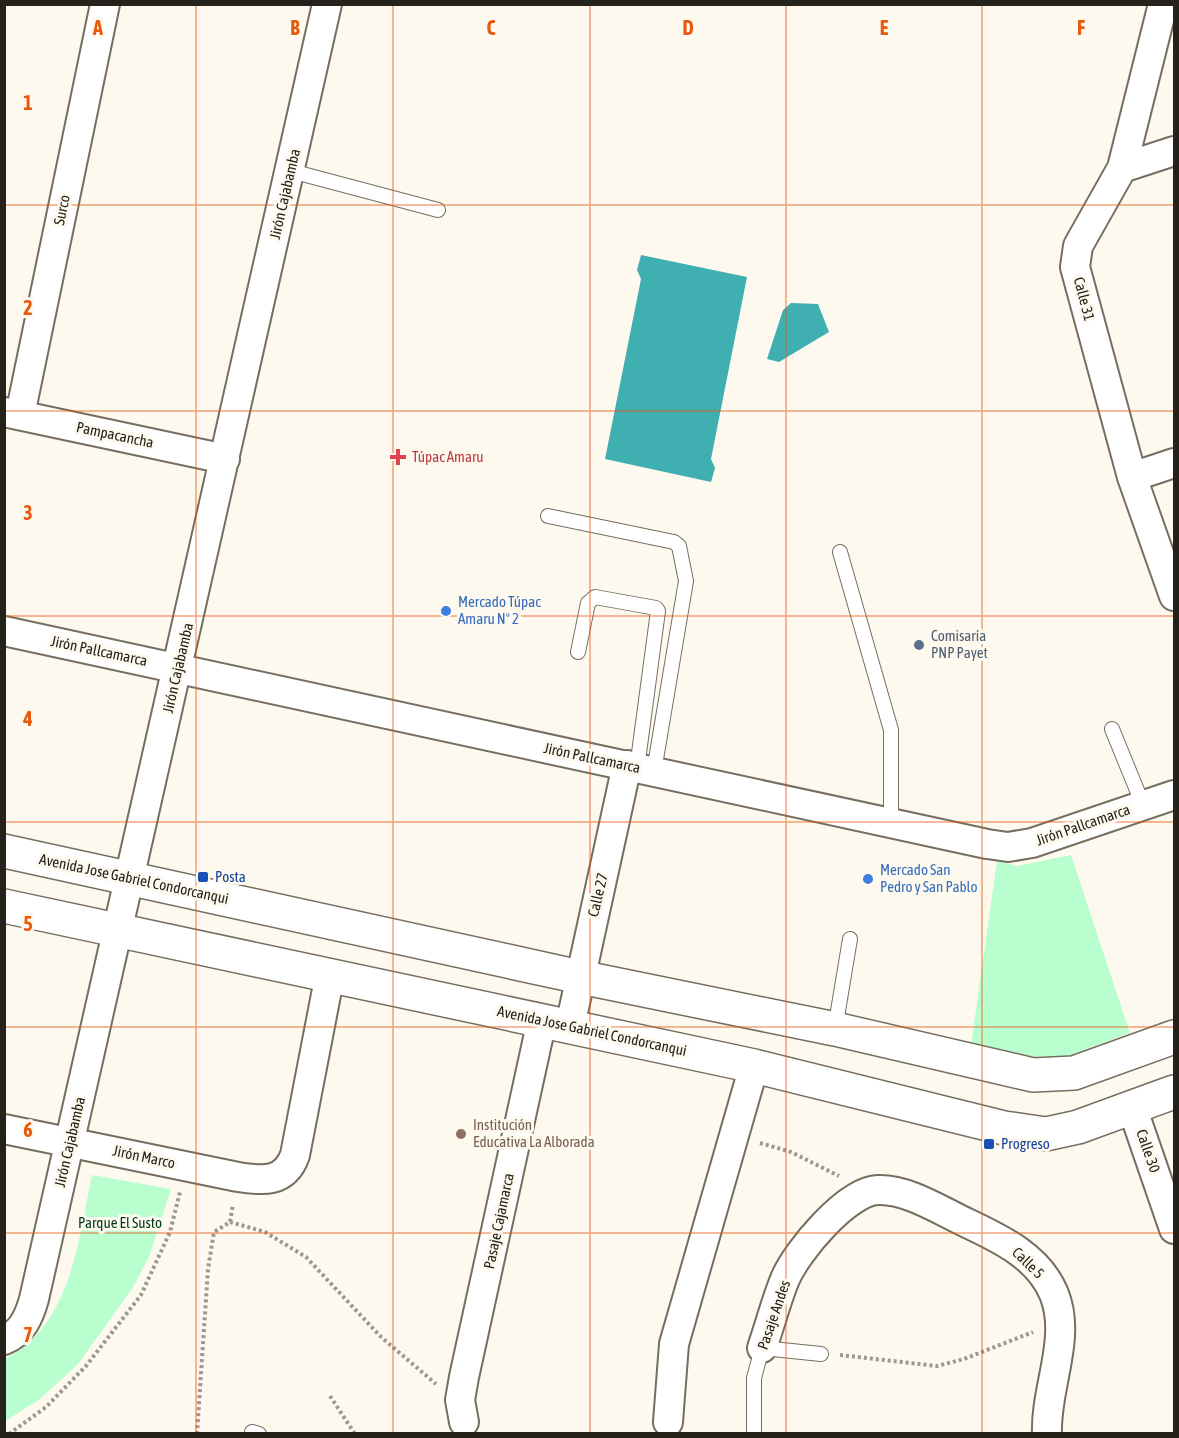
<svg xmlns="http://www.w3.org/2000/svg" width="1179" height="1438" font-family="'Asap Condensed',sans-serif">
<rect width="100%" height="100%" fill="#fef9ee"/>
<path fill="#b9fecf" d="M1071,855L1130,1033L1067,1056L1029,1057L971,1045L997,861L1017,866Z
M92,1175L171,1189L149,1257L132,1289L78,1364L40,1399L5,1421V1359C72,1324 78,1240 92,1175Z"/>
<path fill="#3fafb2" d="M641,255L747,277L711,459L715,468L711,482L605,459L641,279L637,270Z
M791,303L818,304L829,332L779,362L767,359L783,310Z"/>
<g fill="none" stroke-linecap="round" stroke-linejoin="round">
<defs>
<path id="lane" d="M291,171L438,210
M548,516L674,542L679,546L686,581L654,771
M840,552L891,730V822
M578,652L588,603L595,597L656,608L658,611L637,768
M1112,729L1143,805
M835,1029L850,939
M252,1432L259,1434
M754,1434V1378L762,1348L821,1354"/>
<path id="street" d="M1163,4L1122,168L1078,246L1075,267L1132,477L1174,596
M1122,168L1174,151
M4,412L225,459
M20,415L105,4
M1132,477L1174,463
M4,631L987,844L1008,847L1032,843L1174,795
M570,1026L627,765
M1132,1107L1174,1229
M4,1129L238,1177C263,1181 285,1183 295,1155L330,974
M4,1340C22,1333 29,1317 34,1299L327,4
M762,1348C770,1325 776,1301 785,1279C797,1251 847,1191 878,1190C908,1189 941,1211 967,1223C1001,1239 1039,1257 1054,1294C1072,1338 1045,1388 1047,1434
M464,1422L460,1400L464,1377L542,1020
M668,1422L674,1344L754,1066"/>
<path id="secondary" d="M4,851L580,977L835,1029L1033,1075L1074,1073L1174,1037
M4,906L754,1066L1004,1128L1046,1134L1078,1127L1174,1092"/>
</defs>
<use href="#lane" stroke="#766e5e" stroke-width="16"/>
<use href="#street" stroke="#766e5e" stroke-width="32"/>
<use href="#secondary" stroke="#766e5e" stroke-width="36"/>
<path stroke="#9c988f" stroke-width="4" stroke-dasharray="3 3" stroke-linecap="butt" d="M760,1143L791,1152L839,1176
M230,1222L265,1232L306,1257L381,1337L436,1384
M840,1355L937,1366L964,1359L1033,1332
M330,1396L355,1434
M9,1434L46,1407L86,1366L141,1295L170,1232L180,1192
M197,1434L208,1269L214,1232L230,1222L233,1204"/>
<use href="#lane" stroke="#fff" stroke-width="14"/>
<use href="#street" stroke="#fff" stroke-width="28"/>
<use href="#secondary" stroke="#fff" stroke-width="33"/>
</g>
<path fill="none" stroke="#e8590c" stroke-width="1.5" stroke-opacity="0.55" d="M196,4V1434M393,4V1434M590,4V1434M786,4V1434M982,4V1434M4,205H1174M4,411H1174M4,616H1174M4,822H1174M4,1027H1174M4,1233H1174"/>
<path fill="#e0444e" stroke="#fef9ee" stroke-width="2" d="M395 448h6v6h6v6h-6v6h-6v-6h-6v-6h6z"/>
<g fill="#3f7fe0" stroke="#fef9ee" stroke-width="2">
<circle cx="446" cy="611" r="6"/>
<circle cx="868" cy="879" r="6"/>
</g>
<circle fill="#5c6f8a" stroke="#fef9ee" stroke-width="2" cx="919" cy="645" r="6"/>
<g fill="#1a4fb4" stroke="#fef9ee" stroke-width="2">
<rect x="197" y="871" width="12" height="12" rx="3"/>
<rect x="983" y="1138" width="12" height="12" rx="3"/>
</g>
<circle fill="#8d6e63" stroke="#fef9ee" stroke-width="2" cx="461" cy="1134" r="6"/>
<g text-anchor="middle" stroke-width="6" stroke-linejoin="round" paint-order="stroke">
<g font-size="15" fill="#25221b" stroke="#fef9ee">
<text transform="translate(285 194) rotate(-77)" y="5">Jirón Cajabamba</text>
<text transform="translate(62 210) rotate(-78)" y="5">Surco</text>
<text transform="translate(1084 299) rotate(75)" y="5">Calle 31</text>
<text transform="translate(115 435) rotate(12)" y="5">Pampacancha</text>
<text transform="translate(99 651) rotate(12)" y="5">Jirón Pallcamarca</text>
<text transform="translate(178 668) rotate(-77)" y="5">Jirón Cajabamba</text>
<text transform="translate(592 758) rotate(12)" y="5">Jirón Pallcamarca</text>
<text transform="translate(1083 825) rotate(-19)" y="5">Jirón Pallcamarca</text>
<text transform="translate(134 879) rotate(12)" y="5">Avenida Jose Gabriel Condorcanqui</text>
<text transform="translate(598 895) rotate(-77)" y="5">Calle 27</text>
<text transform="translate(592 1031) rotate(12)" y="5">Avenida Jose Gabriel Condorcanqui</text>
<text transform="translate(70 1142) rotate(-77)" y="5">Jirón Cajabamba</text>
<text transform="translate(1148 1151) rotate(71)" y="5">Calle 30</text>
<text transform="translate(144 1157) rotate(12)" y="5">Jirón Marco</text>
<text transform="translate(499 1221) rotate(-78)" y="5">Pasaje Cajamarca</text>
<text transform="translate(1028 1263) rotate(44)" y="5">Calle 5</text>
<text transform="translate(774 1315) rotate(-71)" y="5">Pasaje Andes</text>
</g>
<g font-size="15" fill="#be3a42" stroke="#fef9ee" text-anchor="start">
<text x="412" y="462">Túpac Amaru</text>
</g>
<g font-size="15" fill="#366cbe" stroke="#fef9ee" text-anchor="start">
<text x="458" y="607">Mercado Túpac<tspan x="458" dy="17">Amaru N° 2</tspan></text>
<text x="880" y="875">Mercado San<tspan x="880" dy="17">Pedro y San Pablo</tspan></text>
</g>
<g font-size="15" fill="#4e5e75" stroke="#fef9ee" text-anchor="start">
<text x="931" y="641">Comisaría<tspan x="931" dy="17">PNP Payet</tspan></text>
</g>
<g font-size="15" fill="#164399" stroke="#fef9ee" text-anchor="start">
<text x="215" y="882">Posta</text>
<text x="1001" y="1149">Progreso</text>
</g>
<g font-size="15" fill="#785e54" stroke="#fef9ee" text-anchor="start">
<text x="473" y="1130">Institución<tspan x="473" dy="17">Educativa La Alborada</tspan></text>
</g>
<g font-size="15" fill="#003c1e" stroke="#fef9ee">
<text x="120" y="1228">Parque El Susto</text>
</g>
</g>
<g font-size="20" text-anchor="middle" font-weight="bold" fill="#e8590c" stroke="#fef9ee" stroke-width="6" stroke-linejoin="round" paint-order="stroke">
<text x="98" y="35">A</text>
<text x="295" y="35">B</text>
<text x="491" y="35">C</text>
<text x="688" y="35">D</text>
<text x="884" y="35">E</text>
<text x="1081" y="35">F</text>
<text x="28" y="110">1</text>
<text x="28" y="315">2</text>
<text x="28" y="520">3</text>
<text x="28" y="726">4</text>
<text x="28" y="931">5</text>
<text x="28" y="1137">6</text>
<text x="28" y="1342">7</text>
</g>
<rect width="1179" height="1438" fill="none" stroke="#25221b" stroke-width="12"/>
</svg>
